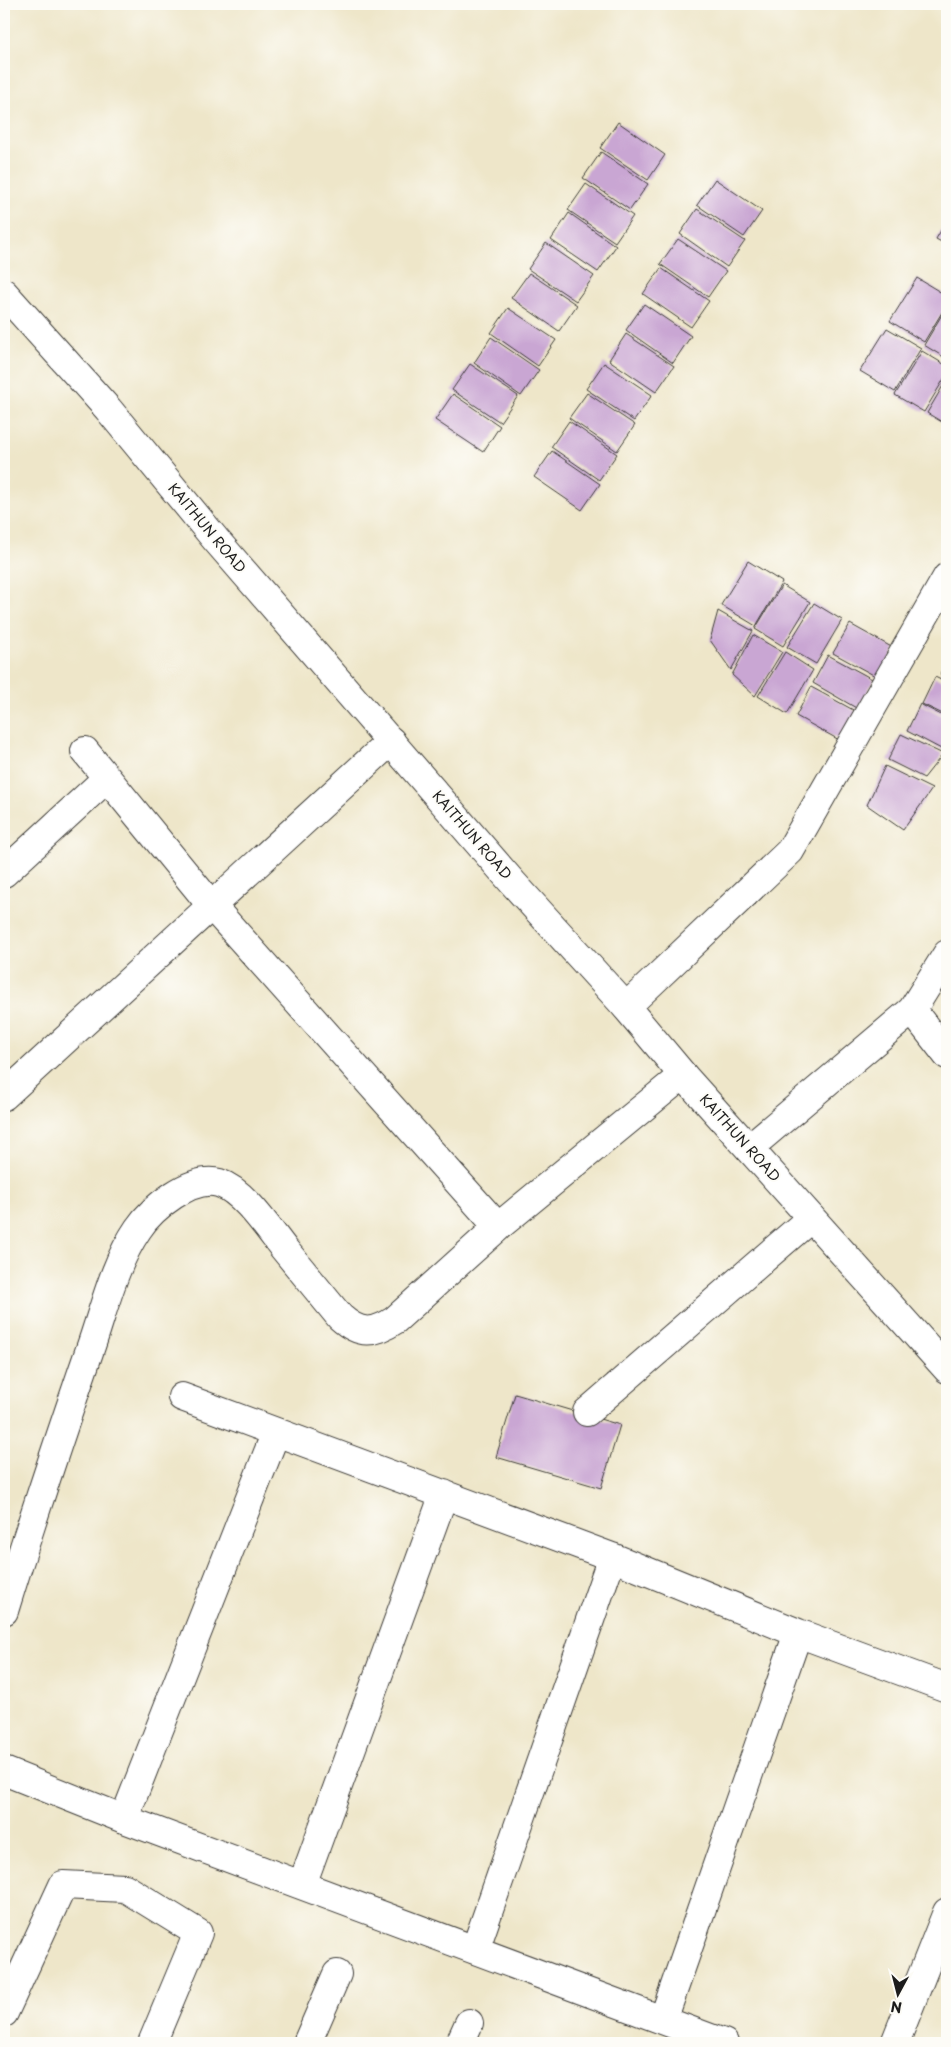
<svg xmlns="http://www.w3.org/2000/svg" width="951" height="2047" font-family="'Playpen Sans',sans-serif">
<rect width="100%" height="100%" fill="#fdfcf7"/>
<filter id="ink" filterUnits="userSpaceOnUse"><feTurbulence type="fractalNoise" baseFrequency=".02" numOctaves="2"/><feDisplacementMap in="SourceGraphic" scale="10" xChannelSelector="R" yChannelSelector="G"/><feConvolveMatrix kernelMatrix="1 2 1 2 8 2 1 2 1" color-interpolation-filters="sRGB"/></filter>
<filter id="wash" filterUnits="userSpaceOnUse"><feTurbulence type="fractalNoise" baseFrequency=".0096" numOctaves="4" result="noise"/><feDisplacementMap in="SourceGraphic" scale="20" xChannelSelector="R" yChannelSelector="G"/><feGaussianBlur stdDeviation="1.12" result="paint"/><feColorMatrix in="noise" values="0 0 0 0 0 0 0 0 0 0 0 0 0 0 0 0 0 1.4 0 .05"/><feComposite in="paint" operator="in"/></filter>
<g filter="url(#wash)">
<rect width="100%" height="100%" fill="#eee6c9"/>
<g id="blocks">
<path fill="#c9a6d3" d="M618,122L665,155L648,180L600,148Z
M601,152L648,184L630,210L583,178Z
M715,179L762,211L744,237L697,205Z
M586,184L633,216L615,242L568,210Z
M697,209L745,241L727,267L680,234Z
M569,213L616,246L598,272L551,240Z
M947,220V245L936,239Z
M678,239L726,271L708,297L660,264Z
M546,243L594,276L576,301L528,269Z
M661,268L709,301L691,327L643,294Z
M529,273L577,305L559,331L511,298Z
M917,278L947,296V304L924,342L890,321Z
M644,304L691,336L673,363L626,330Z
M947,306V359L924,345Z
M508,308L556,340L538,366L491,333Z
M887,328L921,348L895,392L860,371Z
M626,334L674,366L656,392L609,360Z
M491,337L539,370L521,396L474,363Z
M922,351L947,366V374L924,412L895,395Z
M604,363L652,395L634,421L586,389Z
M470,364L518,396L500,422L452,390Z
M947,379V425L927,413Z
M587,393L635,425L617,451L569,418Z
M453,394L500,426L483,452L435,420Z
M569,421L617,454L599,480L551,447Z
M552,451L600,484L582,510L534,477Z
M748,561L782,582L756,626L721,605Z
M782,585L810,602L783,646L755,629Z
M814,603L842,620L816,664L787,647Z
M718,611L753,631L731,670L710,640Z
M850,624L895,649L879,678L833,653Z
M753,635L782,652L755,696L732,675Z
M785,652L813,670L787,714L758,696Z
M828,655L874,680L858,709L813,683Z
M947,659V677L940,674Z
M935,677L947,683V716L922,704Z
M811,687L857,712L841,741L796,716Z
M920,704L947,718V748L945,751L907,731Z
M901,734L943,754L924,778L888,760Z
M885,766L932,789L903,830L867,805Z
M515,1394L620,1425L601,1488L496,1457Z"/>
</g>
</g>
<g filter="url(#ink)">
<use href="#blocks" fill-opacity="0" stroke="#3c3a36" stroke-width="1"/>
<g fill="none" stroke-linecap="round" stroke-linejoin="round">
<defs>
<path id="street" d="M85,751L211,905L498,1227
M4,873L107,778
M626,1007L790,851L947,577
M912,1010L947,1055
M4,1096L391,741
M749,1148L912,1010L947,954
M182,1397L612,1557L798,1633L947,1688
M587,1412L811,1218
M4,1611C31,1523 60,1436 90,1349C104,1309 114,1264 138,1229C152,1208 192,1175 219,1183C244,1191 269,1230 285,1250C303,1272 322,1295 340,1317C360,1335 374,1334 395,1320L498,1227L683,1075
M4,1771L124,1819L724,2043
M124,1819L276,1432
M302,1885L444,1494
M475,1950L612,1557
M4,2013L63,1885L125,1888L198,1933L152,2043
M663,2020L798,1633
M307,2043L337,1974
M460,2043L469,2023
M895,2043L947,1912"/>
<path id="secondary" d="M4,293L108,409L216,540L513,883L626,1007L683,1075L947,1369"/>
</defs>
<use href="#street" stroke="#3c3a36" stroke-width="30"/>
<use href="#secondary" stroke="#3c3a36" stroke-width="30"/>
<use href="#street" stroke="#fff" stroke-width="28"/>
<use href="#secondary" stroke="#fff" stroke-width="28"/>
</g>
</g>
<g text-anchor="middle" stroke-width="4" stroke-linejoin="round" paint-order="stroke">
<g font-size="14" fill="#1c1c1c" stroke="#fdfcf7">
<text transform="translate(207 528) rotate(50)" y="5">KAITHUN ROAD</text>
<text transform="translate(472 835) rotate(49)" y="5">KAITHUN ROAD</text>
<text transform="translate(740 1138) rotate(48)" y="5">KAITHUN ROAD</text>
</g>
</g>
<rect width="951" height="2047" fill="none" stroke="#fdfcf7" stroke-width="20"/>
<g transform="translate(898 1994) rotate(187)" stroke="#fdfcf7" stroke-width="4" paint-order="stroke">
<path d="M0-4L9 19L0 12L-9 19Z" fill="#1c1c1c"/>
<text y="-8" font-size="14" font-weight="bold" text-anchor="middle" fill="#1c1c1c">N</text>
</g>
</svg>
